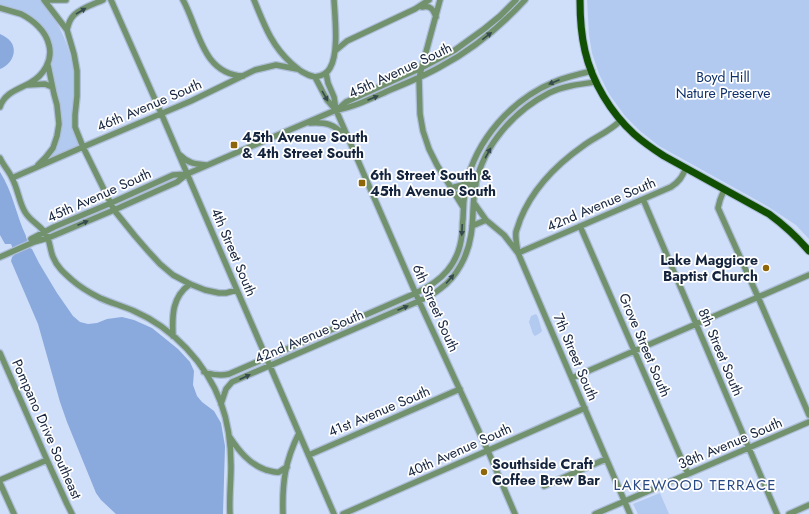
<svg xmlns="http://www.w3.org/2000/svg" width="809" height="514" font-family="Jost,sans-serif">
<rect width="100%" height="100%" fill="#cfdffa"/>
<path fill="#b2c9f0" d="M0,0H40C44,3 47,8 50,12C64,32 73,57 75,82C75,94 72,107 72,119C72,128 77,137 80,146L49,159C53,150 60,141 61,131C63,119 60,108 57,98C54,89 53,79 52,70C51,61 54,52 52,43C50,36 46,30 41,25C28,11 16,12 0,5Z
M587,0H809V239L796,225L767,206L659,146L640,131L625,116L609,94L599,74L592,53L589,35Z
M536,314L538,317L542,331L540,333L535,336L533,334L529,322L531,316Z
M660,493L669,514H638L633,504Z"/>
<path fill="#8aa9dd" d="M0,34C4,36 8,38 11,42C18,52 11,65 0,69Z
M0,172C13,192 16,215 26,236V237L30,248L32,249L39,263L57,293L73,316L80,322L88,324L97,323L107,319L122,317L134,320L152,328L178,349L190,362L194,371L193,385L197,396L202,402L214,411L221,423L225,446L223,514H116L101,500L96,493L67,422L60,402L38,324L11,261L12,257L15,254L11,244H5L0,235Z"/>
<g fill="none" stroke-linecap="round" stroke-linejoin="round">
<defs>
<path id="minor" d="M44,0L67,30L74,54L77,71V96L75,115V127L83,147L114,210L135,236L148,251L160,264L173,275L190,284L205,290L219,293H226L237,290
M45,0H66
M111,0L161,113L237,290L334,514
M183,0C199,29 202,74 243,76
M254,0C264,24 271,45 291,63C299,70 305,75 315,77
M334,0C335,18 339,53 330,68C327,74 321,76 315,77L327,100L335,109
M440,0L419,78L420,114L423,131L429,149L437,165L463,207
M422,7C430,5 433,9 436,17
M0,8C7,10 14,12 21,14C33,20 46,31 49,45C53,60 44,75 30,83C19,89 4,93 0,107
M67,30C68,25 70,19 74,15C81,8 94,4 103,0
M335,51L347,41L415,9L429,0
M326,73L328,83L334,97L336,110L419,301L488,451L515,514
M27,85L45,84L52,87
M338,109L346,102L421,68L455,50L484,29L500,16L516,0
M620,121C609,132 595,137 583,146C556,165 532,190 520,220C519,224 517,228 516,232C515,238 517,246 518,253L671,187C679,182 682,177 686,168
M310,123C326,122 334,124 345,136
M180,155C188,163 194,164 206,165
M0,158C3,165 9,171 12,178C18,189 19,202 25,212C30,221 40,225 46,234C50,241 50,250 53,257C57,267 64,273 72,280C80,287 90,293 100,298C111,303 123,306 134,311C173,328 206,363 221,403C228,422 231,446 231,466C231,482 229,498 230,514
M38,165L46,157L53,148L57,136L59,124L57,105L54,94L48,65
M12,178L83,147L191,101L255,70L276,65L297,69
M451,188L466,184L476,185
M724,190L720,200L718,208L758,297L809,415
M643,199L777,514
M474,203L486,220L504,235L518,253L630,514
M472,226L486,220
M580,226L688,474
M31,239L54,227L111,203L173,175L187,174
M0,257L34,242L48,238L114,210L177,182L187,174L336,110C355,107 372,98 390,90C407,83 424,76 440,67C472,50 500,27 525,0
M173,336C172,315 172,297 190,284
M0,353L47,460L67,504L72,514
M204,372C213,375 220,376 229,374L416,293C442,281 459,264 462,234C463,229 462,224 463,219C463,208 464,196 466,185C476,140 511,100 554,82C566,77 579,74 592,71
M572,378L809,275
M221,404L226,389L232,382L419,301C426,298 434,294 440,289C457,277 468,255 471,235C474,218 472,200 476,183C484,145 514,111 549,93C563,86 580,84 596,82
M229,436C239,451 249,464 266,470C270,471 275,473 279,472C281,471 284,468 287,467
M309,455L460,389
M0,480L47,460
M0,483L14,514
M544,486L606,459
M283,514C282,483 285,461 299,433
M343,514L585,408
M595,514L809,422
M789,514L809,505"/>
<path id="major" d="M580,0C580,17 581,34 585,51C592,82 611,113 634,134C643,142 653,149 664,156L769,214C784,225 797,237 809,251"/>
</defs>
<use href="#minor" stroke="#aebdd8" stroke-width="8"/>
<use href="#major" stroke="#aebdd8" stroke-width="9"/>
<use href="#minor" stroke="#72926d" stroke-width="5.5"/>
<use href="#major" stroke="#115003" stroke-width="7"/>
</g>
<defs><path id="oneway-solid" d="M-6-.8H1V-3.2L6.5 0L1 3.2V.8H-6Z"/></defs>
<g fill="#364a4e">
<use href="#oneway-solid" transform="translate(81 11) rotate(-31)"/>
<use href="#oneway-solid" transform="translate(487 36) rotate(-38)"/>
<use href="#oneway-solid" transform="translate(554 82) rotate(157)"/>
<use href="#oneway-solid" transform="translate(325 96) rotate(60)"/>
<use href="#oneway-solid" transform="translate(373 98) rotate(-23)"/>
<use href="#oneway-solid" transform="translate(488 153) rotate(-61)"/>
<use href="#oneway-solid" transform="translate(83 223) rotate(-23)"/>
<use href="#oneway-solid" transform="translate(462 230) rotate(93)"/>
<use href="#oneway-solid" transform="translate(450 279) rotate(-49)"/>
<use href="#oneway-solid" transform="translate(403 308) rotate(-23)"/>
<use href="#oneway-solid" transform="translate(245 377) rotate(-24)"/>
</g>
<g fill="#8e660a" stroke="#fff" stroke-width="1.5">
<rect x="230" y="141" width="8" height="8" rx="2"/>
<rect x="358" y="179" width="8" height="8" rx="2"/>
<circle cx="766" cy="268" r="4"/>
<circle cx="484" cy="472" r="4"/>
</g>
<g text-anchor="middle" stroke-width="3.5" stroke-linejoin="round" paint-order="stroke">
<g font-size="14" fill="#15243d" stroke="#fff">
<text transform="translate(400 70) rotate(-25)" y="5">45th Avenue South</text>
<text transform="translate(149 105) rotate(-23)" y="5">46th Avenue South</text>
<text transform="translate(99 195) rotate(-24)" y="5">45th Avenue South</text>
<text transform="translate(601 204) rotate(-23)" y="5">42nd Avenue South</text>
<text transform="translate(234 252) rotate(67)" y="5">4th Street South</text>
<text transform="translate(436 308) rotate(66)" y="5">6th Street South</text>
<text transform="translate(309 336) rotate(-23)" y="5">42nd Avenue South</text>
<text transform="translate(645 345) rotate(67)" y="5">Grove Street South</text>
<text transform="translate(721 352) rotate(67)" y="5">8th Street South</text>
<text transform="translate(576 357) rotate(67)" y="5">7th Street South</text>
<text transform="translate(379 411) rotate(-23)" y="5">41st Avenue South</text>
<text transform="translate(47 429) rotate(66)" y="5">Pompano Drive Southeast</text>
<text transform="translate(730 443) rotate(-23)" y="5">38th Avenue South</text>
<text transform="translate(459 450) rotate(-24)" y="5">40th Avenue South</text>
</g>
<g font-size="14" fill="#0d306c" stroke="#fff">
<text x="723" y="82">Boyd Hill<tspan x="723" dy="16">Nature Preserve</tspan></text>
</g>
<g font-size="14" font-weight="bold" fill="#15243d" stroke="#fff" text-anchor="start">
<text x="242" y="142">45th Avenue South<tspan x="242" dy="16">&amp; 4th Street South</tspan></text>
<text x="370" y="180">6th Street South &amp;<tspan x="370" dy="16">45th Avenue South</tspan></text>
<text x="758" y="265" text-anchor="end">Lake Maggiore<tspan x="758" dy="16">Baptist Church</tspan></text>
<text x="492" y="469">Southside Craft<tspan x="492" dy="16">Coffee Brew Bar</tspan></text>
</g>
<g font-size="15" letter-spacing="1" fill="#294982" stroke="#fff">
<text x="695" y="490">LAKEWOOD TERRACE</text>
</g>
</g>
</svg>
